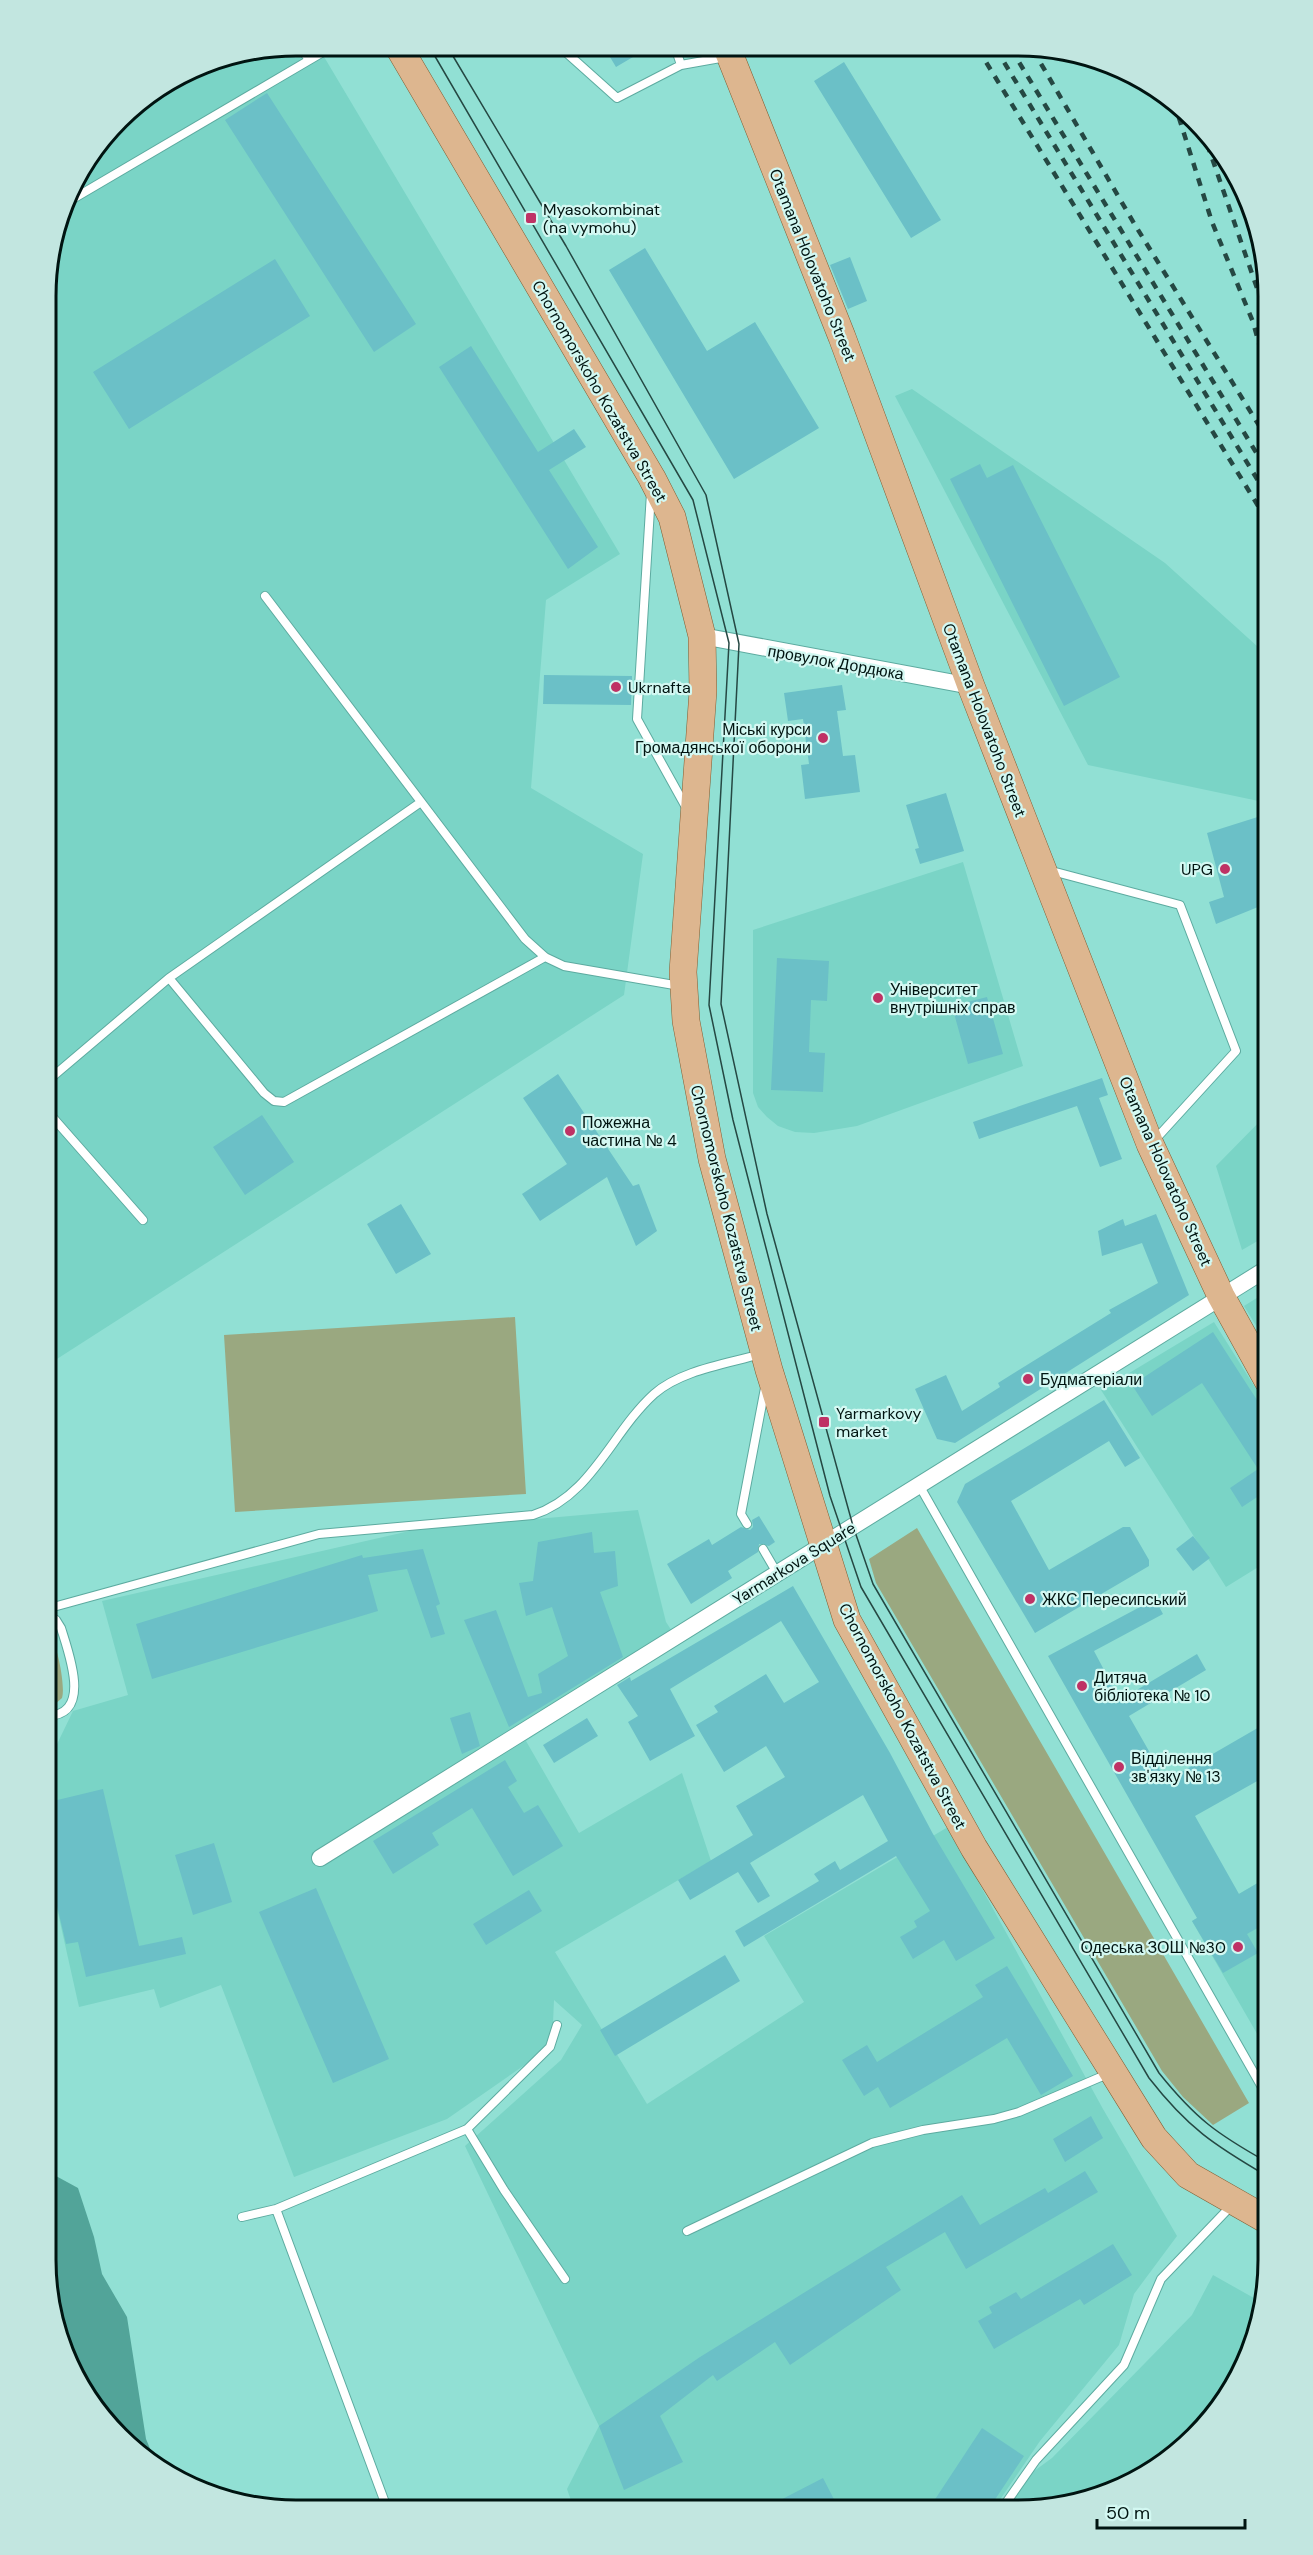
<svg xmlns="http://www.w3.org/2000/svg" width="1313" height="2555" font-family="'DM Sans',sans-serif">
<rect width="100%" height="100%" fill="#91e0d4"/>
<path fill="#7ad4c6" d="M296,45H317L620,554L546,600L531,788L643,854L624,995L46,1366L47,263L71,185L130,107L200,64Z
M912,389L1165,563L1268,656V803L1088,765L895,396Z
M963,862L1023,1066L857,1126L814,1133L795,1132L778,1126L767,1117L758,1107L753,1093V930Z
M1268,1113V1235L1242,1250L1216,1166Z
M1268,1291V1345L1244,1306Z
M1214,1322L1268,1408V1561L1226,1587L1101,1390Z
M638,1510L666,1622L679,1642L526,1741L579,1833L682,1773L711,1861L555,1952L647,2104L804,2002L764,1936L948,1827L1103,2109L1177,2236L1134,2294L1119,2345L1040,2441L993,2510L574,2509L567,2489L599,2426L465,2146L561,2060L582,2025L554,2000L552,2046L447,2119L294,2177L221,1985L160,2008L154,1989L79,2007L45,1855L46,1767L73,1711L128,1695L102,1601L414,1530Z
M1268,1877L1267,2051L1192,1921Z
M1213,2275L1261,2302L1249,2355L1216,2412L1157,2468L1097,2497L1006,2510L1030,2474L1052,2458L1192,2315Z"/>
<path fill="#9aa880" d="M515,1317L526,1494L235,1512L224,1335Z
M917,1528L1249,2103L1213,2125L1183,2097L1162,2071L876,1583L869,1559Z
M46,1627C56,1637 66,1685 62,1698L54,1705L46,1707Z"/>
<path fill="#52a499" d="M45,2170L78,2188L94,2237L102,2274L127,2317L146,2439L156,2463L131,2448L87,2398L58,2339L45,2259Z"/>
<path fill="#6bc0c7" d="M604,47H650L616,67Z
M844,62L941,220L911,238L814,81Z
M267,93L416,324L374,352L225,120Z
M645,248L707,351L755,322L819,428L734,479L609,270Z
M850,257L867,301L848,309L830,265Z
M275,259L310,316L129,429L93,372Z
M471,346L538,452L574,429L586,447L549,470L598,547L568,569L439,367Z
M980,464L987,478L1013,465L1120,677L1064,706L950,479Z
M544,675L632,676L631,705L543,704Z
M842,685L846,710L837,711L843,756L855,755L860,792L805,799L801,765L809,764L803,719L788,721L784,693Z
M946,793L964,851L920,864L915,849L919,848L906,805Z
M1264,815L1268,827V903L1216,924L1209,902L1224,897L1207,833Z
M777,958L829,961L827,1001L811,1000L809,1052L825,1053L823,1092L771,1090Z
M987,997L1003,1054L968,1064L952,1006Z
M558,1074L633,1186L639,1184L657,1231L636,1246L607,1177L540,1221L522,1194L567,1164L523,1098Z
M1102,1078L1108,1095L1099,1098L1122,1159L1100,1167L1077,1106L979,1139L973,1122Z
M262,1115L294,1162L245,1195L213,1147Z
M401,1204L431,1254L396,1274L367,1224Z
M1156,1214L1189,1295L955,1443L937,1439L915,1389L946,1375L962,1411L1000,1387L998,1383L1111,1313L1109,1310L1158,1283L1142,1243L1102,1256L1098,1231L1123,1219L1125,1226Z
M1213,1332L1268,1417V1490L1242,1507L1230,1488L1258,1469L1202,1383L1152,1416L1132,1385Z
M1104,1400L1140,1458L1125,1467L1109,1441L1011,1501L1049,1570L1123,1527H1130L1149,1560V1566L1035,1633L957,1502L965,1484Z
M759,1516L775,1542L769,1546L759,1544L758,1552L728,1571L732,1578L691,1604L667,1564L709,1539L712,1545L741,1527L750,1530L753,1527L752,1520Z
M592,1532L594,1553L615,1551L618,1586L600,1592L623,1657L509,1727L464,1620L496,1610L528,1697L542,1693L538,1674L568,1656L552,1607L526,1616L519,1583L533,1581L538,1542Z
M1193,1536L1210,1558L1193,1571L1176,1549Z
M423,1549L440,1604L436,1606L445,1634L431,1638L407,1569L368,1575L378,1611L152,1679L136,1624L362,1555L363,1558Z
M793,1586L890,1753L933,1834L995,1938L956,1961L944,1940L913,1959L900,1937L917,1927L914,1921L930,1911L896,1856L744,1947L735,1931L819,1881L814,1874L835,1861L840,1870L888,1841L863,1795L750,1863L770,1896L758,1903L738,1872L690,1900L678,1880L753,1835L736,1806L785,1777L766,1746L724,1772L696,1725L718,1712L714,1706L766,1674L784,1703L819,1682L781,1621L670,1689L695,1736L650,1761L628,1722L638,1716L617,1685L630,1677L631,1681Z
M1155,1599L1163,1614L1094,1651L1120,1700L1197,1654L1206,1670L1129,1716L1166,1781L1268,1722V1775L1195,1816L1239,1894L1268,1877V1922L1247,1934L1258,1953L1223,1973L1192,1921L1197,1918L1048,1656Z
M470,1712L480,1746L462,1754L450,1718Z
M587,1718L598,1736L554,1763L543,1745Z
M505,1760L517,1781L508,1787L524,1813L538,1805L563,1846L513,1876L472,1808L432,1833L439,1845L393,1874L373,1841Z
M103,1789L139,1946L182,1937L186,1954L86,1977L78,1942L66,1944L45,1855V1803Z
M214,1843L232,1902L193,1915L175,1855Z
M316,1888L389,2059L333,2083L259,1912Z
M529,1890L542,1911L486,1945L473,1924Z
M725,1955L740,1981L615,2056L600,2030Z
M1007,1966L1073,2076L1041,2095L1007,2038L890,2108L878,2087L864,2096L842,2060L867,2045L877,2062L983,1997L975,1985Z
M1091,2116L1103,2138L1065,2162L1053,2139Z
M1085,2171L1098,2192L966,2269L945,2232L886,2267L901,2290L790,2365L775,2342L717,2381L713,2375L660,2416L683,2462L624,2490L599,2426L700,2357L962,2195L980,2225L1045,2188L1048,2193Z
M1113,2244L1132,2275L1084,2305L1080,2299L994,2349L978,2321L992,2313L989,2307L1016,2292L1021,2299Z
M982,2428L1024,2456L988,2510H928Z
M823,2478L839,2509H763Z"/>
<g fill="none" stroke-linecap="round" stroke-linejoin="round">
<defs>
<path id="service" d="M299,45L309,60
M560,47L617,98L681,65L726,57
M675,47L681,65
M66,203L335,45
M651,493L637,719L687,809
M265,596L525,939L545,957L564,966L680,986
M1048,870L1180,905L1236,1051L1153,1142
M169,978L264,1093L274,1101L284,1102L545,957
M46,1089L51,1078L169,978L421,802
M46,1102L48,1112L143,1220
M919,1485L1267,2096
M747,1524L741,1514L765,1388
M763,1549L777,1573
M46,1609L319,1534L533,1515C592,1496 611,1433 654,1394C681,1370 727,1364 761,1354
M46,1716C93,1716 69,1654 61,1628L56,1620L46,1614
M467,2129L504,2190L565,2279
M276,2209L387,2508
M242,2217L276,2209L467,2129L550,2047L557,2025
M687,2231L872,2143L923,2130L994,2119L1019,2112L1110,2073
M1001,2510L1036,2460L1124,2365L1161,2279L1232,2205"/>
<path id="minor" d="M702,636L971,686
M320,1858L1268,1268"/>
<path id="primary" d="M398,46L652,478L672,517L702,636L703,691L683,972L686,1021L712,1159L769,1370L847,1620L974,1848L1154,2138L1188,2175L1267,2220
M727,48L842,337L971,686L1150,1144L1221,1296L1268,1381"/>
</defs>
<use href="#service" stroke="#5daba0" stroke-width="10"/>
<use href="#minor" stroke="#5daba0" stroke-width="18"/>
<use href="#primary" stroke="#815d32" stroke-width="28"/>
<use href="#service" stroke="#fff" stroke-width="8"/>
<use href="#minor" stroke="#fff" stroke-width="16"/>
<use href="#primary" stroke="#ddb68f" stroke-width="27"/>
<path stroke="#254843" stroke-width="1.5" d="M429,46L693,500L729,643L709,1005L733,1120L830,1496L861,1587L1149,2078C1188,2128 1214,2145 1267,2176
M447,46L566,246L706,495L739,644L721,1004L767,1214L853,1526L873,1584L1159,2073C1196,2119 1217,2134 1267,2162"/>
<path stroke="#254843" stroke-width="4.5" stroke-dasharray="8 8" stroke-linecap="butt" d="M978,49L1268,522
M996,49L1268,497
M1011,49L1268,472
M1033,50L1135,225L1268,440
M1174,102L1212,222L1253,322L1267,372
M1202,129L1257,288"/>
</g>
<g fill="#bf3265" stroke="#d3f8f2" stroke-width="2">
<rect x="525" y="212" width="12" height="12" rx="3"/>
<circle cx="616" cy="687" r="6"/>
<circle cx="823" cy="738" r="6"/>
<circle cx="1225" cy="869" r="6"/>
<circle cx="878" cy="998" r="6"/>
<circle cx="570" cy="1131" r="6"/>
<circle cx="1028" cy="1379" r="6"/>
<rect x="818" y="1416" width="12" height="12" rx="3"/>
<circle cx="1030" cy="1599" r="6"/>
<circle cx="1082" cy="1686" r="6"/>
<circle cx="1119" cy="1767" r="6"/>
<circle cx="1238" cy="1947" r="6"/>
</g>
<g text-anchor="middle" stroke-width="4.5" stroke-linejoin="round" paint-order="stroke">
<g font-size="16" fill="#001411" stroke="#d3f8f2" text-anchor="start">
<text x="543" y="215">Myasokombinat<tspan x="543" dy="18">(na vymohu)</tspan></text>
<text x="628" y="693">Ukrnafta</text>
<text x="811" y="735" text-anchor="end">Міські курси<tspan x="811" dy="18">Громадянської оборони</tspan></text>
<text x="1213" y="875" text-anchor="end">UPG</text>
<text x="890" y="995">Університет<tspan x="890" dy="18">внутрішніх справ</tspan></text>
<text x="582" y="1128">Пожежна<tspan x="582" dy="18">частина № 4</tspan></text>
<text x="1040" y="1385">Будматеріали</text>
<text x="836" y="1419">Yarmarkovy<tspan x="836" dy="18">market</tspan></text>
<text x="1042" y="1605">ЖКС Пересипський</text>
<text x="1094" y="1683">Дитяча<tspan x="1094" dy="18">бібліотека № 10</tspan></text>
<text x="1131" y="1764">Відділення<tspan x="1131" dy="18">зв'язку № 13</tspan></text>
<text x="1226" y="1953" text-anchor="end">Одеська ЗОШ №30</text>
</g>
<g font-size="16" fill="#001411" stroke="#d3f8f2">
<text transform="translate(813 265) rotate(68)" y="6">Otamana Holovatoho Street</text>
<text transform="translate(600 391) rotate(60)" y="6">Chornomorskoho Kozatstva Street</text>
<text transform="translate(836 662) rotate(10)" y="6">провулок Дордюка</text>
<text transform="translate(985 720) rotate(69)" y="6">Otamana Holovatoho Street</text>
<text transform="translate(1166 1171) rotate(66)" y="6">Otamana Holovatoho Street</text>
<text transform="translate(727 1208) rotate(76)" y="6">Chornomorskoho Kozatstva Street</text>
<text transform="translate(794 1563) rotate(-32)" y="6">Yarmarkova Square</text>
<text transform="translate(903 1716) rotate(62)" y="6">Chornomorskoho Kozatstva Street</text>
</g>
</g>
<path d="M0 0H1313V2555H0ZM296 56H1018A240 240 0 0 1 1258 296V2260A240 240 0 0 1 1018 2500H296A240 240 0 0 1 56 2260V296A240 240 0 0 1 296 56Z" fill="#c2e6e0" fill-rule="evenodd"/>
<path fill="none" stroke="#001411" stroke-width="3" d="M296 56H1018A240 240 0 0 1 1258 296V2260A240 240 0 0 1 1018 2500H296A240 240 0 0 1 56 2260V296A240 240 0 0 1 296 56Z"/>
<path d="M1097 2519v9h148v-9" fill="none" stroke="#001411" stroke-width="3"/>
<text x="1106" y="2519" font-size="18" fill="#001411" stroke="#d3f8f2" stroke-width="4.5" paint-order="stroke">50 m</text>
</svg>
